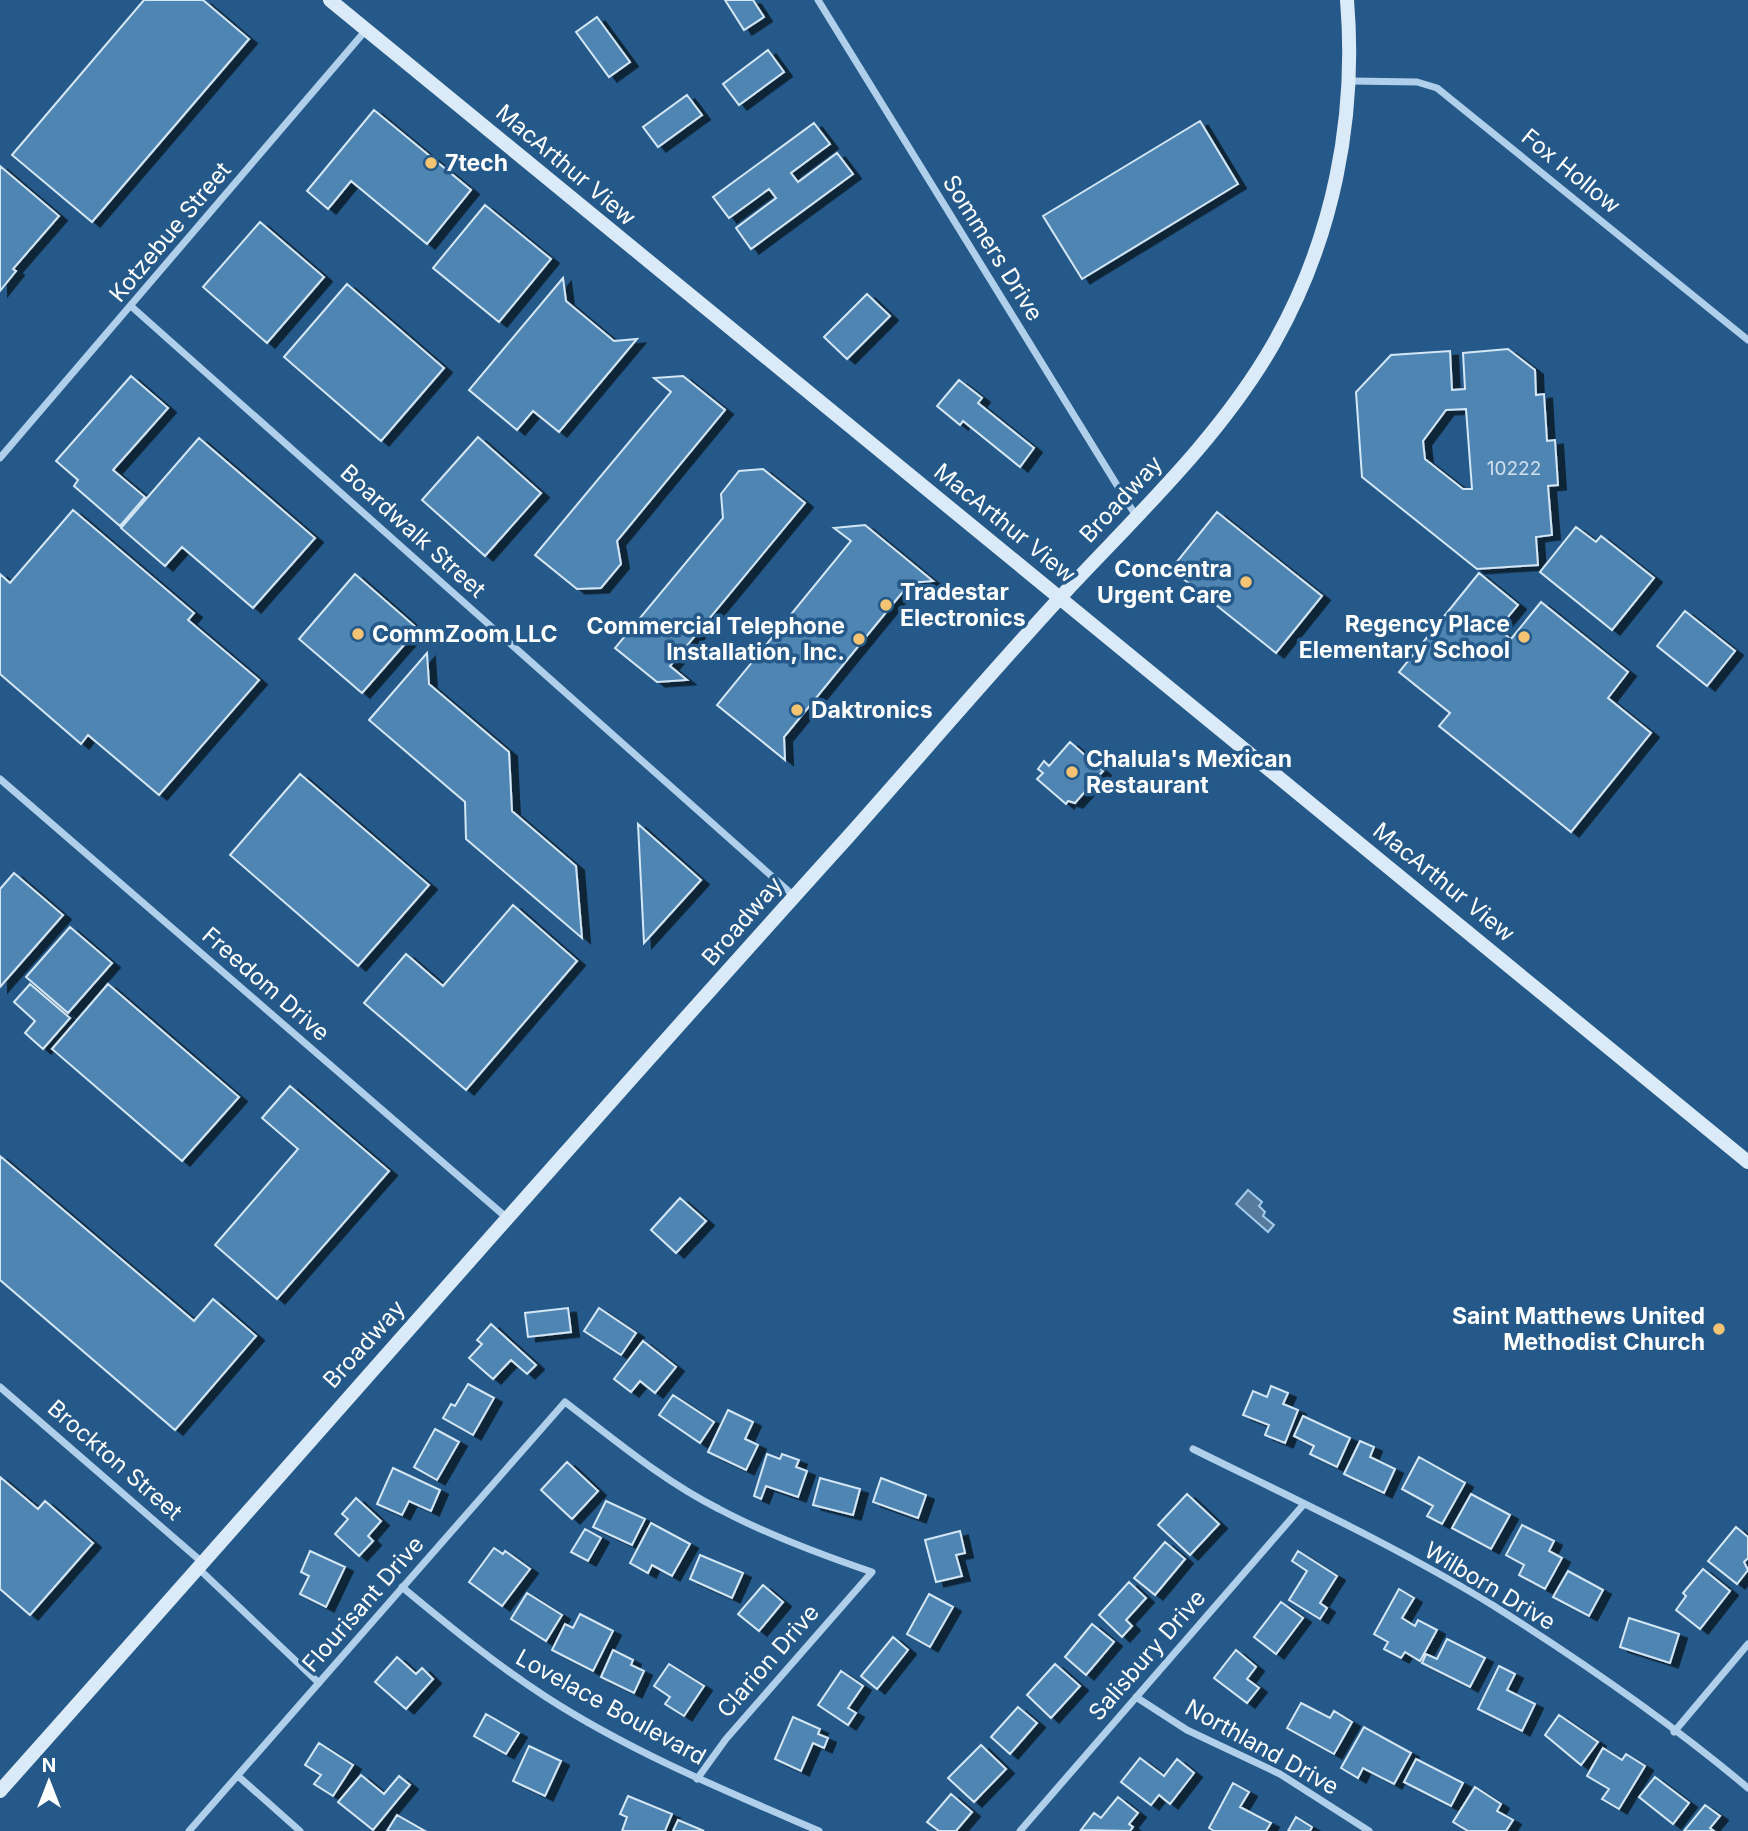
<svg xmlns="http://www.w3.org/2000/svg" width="1748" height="1831" font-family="Inter,sans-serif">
<defs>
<filter id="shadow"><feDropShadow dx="8" dy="4.5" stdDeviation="0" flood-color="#0009"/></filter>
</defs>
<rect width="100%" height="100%" fill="#245989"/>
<path fill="#567b9c" stroke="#a4cbea" stroke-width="2" d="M1248,1190L1262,1202L1259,1206L1265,1212L1263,1216L1274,1225L1268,1232L1236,1204Z"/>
<path fill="#5085b2" stroke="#d4e7f7" stroke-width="2" fill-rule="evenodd" filter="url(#shadow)" d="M144,0H203L249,39L92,222L12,155Z
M725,0H753L764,17L744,30Z
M597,17L630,62L609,77L576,32Z
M768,50L784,72L739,105L723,84Z
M687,95L702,115L658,147L643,127Z
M374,110L471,190L427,244L351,181L328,209L307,191Z
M1200,121L1238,184L1082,279L1043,216Z
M814,123L830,144L791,173L798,182L837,153L853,174L751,249L736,228L776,198L769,189L729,218L713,197Z
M0,166L59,216L13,269L16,271L0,291Z
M485,205L551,259L499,322L433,268Z
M260,222L324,277L267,343L203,287Z
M563,278L566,301L614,341L637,339L559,432L533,411L517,430L469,390Z
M347,284L444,368L381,441L284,357Z
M867,294L890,316L847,359L824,337Z
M1508,349L1535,370L1536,395L1544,394L1547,441L1555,440L1558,485L1548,486L1552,535L1536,537L1538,565L1477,569L1362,477L1356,392L1391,355L1450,351L1452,390L1465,389L1463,353ZM1466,409L1472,489H1463L1425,459L1423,441L1446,410Z
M131,376L168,408L113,470L145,497L120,526L74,486L78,480L56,461Z
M683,376L725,410L617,541L621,564L601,588L577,589L535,555L671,392L654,378Z
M959,380L982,398L978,403L1034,448L1020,467L963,421L960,425L937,406Z
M478,437L541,493L485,556L422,500Z
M199,438L315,538L253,608L182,547L165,566L121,528Z
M763,469L805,503L670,666L687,680L657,682L615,648L723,518L721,494L739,471Z
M73,510L194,613L188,620L259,680L159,795L88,735L81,744L0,674V574L10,583Z
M1217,512L1322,596L1276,653L1171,569Z
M865,525L933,581L910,583L784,737L785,760L717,705L851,541L834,528Z
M1576,527L1596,542L1601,536L1654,578L1612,630L1540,572Z
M1479,573L1518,605L1498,629L1511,639L1541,602L1628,672L1608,698L1651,733L1571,832L1439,726L1450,713L1399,672Z
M355,574L418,629L362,693L299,639Z
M1685,611L1735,651L1707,686L1657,646Z
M427,653L429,684L509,752L512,811L576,866L582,938L466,839L465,802L369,720Z
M1070,742L1103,771L1075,803L1068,801L1066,804L1037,779L1043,773L1038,769L1044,761L1049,766Z
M300,774L429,885L358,966L230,855Z
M638,824L701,880L644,943Z
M14,873L63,915L0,987V889Z
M513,905L577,961L466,1090L364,1003L406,954L443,986Z
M70,927L112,963L68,1013L26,977Z
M30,984L70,1018L43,1049L25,1033L35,1021L14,1002Z
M108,984L239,1097L182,1161L52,1049Z
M290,1086L389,1171L277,1299L215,1245L298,1149L262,1118Z
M0,1156L194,1321L213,1299L256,1336L175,1430L0,1280Z
M680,1198L706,1221L676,1253L651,1230Z
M568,1308L571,1332L528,1337L525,1313Z
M599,1308L636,1333L621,1355L584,1331Z
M491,1324L536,1365L527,1374L511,1360L493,1379L469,1358L482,1344L477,1340Z
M643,1341L676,1367L655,1393L640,1381L631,1392L614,1379Z
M468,1384L494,1398L473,1435L443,1418L451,1404L455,1406Z
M1271,1386L1288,1393L1283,1404L1298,1410L1285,1443L1265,1435L1269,1425L1243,1415L1253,1391L1267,1397Z
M673,1395L714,1422L700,1443L659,1415Z
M728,1410L753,1422L745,1439L758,1445L746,1470L708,1452Z
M1303,1416L1350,1438L1337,1467L1310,1454L1314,1446L1294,1436Z
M435,1429L459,1442L437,1480L414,1467Z
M1360,1441L1374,1447L1370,1457L1395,1469L1384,1493L1344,1474Z
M767,1454L780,1459L782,1454L799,1460L796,1467L807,1471L798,1497L766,1486L761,1499L754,1496Z
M1419,1457L1465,1483L1442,1524L1427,1516L1433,1506L1402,1489Z
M567,1462L598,1491L572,1519L541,1490Z
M393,1468L440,1490L431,1511L409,1501L402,1515L377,1504Z
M0,1477L38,1509L45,1501L93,1543L30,1615L0,1589Z
M820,1478L860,1489L853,1515L813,1505Z
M881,1478L926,1495L918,1518L873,1502Z
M1187,1494L1219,1524L1190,1555L1158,1525Z
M1471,1494L1510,1515L1491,1549L1452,1528Z
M356,1498L381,1521L368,1536L373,1541L359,1556L335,1534L348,1519L342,1514Z
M606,1501L645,1519L632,1545L593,1527Z
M651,1523L690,1544L672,1576L652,1565L648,1573L630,1563Z
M1522,1525L1554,1541L1549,1551L1562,1558L1545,1589L1519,1575L1524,1565L1506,1555Z
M1736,1527L1748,1537V1558L1744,1562L1748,1570L1737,1584L1708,1561Z
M585,1529L601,1538L588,1561L571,1552Z
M960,1531L965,1553L956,1555L962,1576L936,1582L925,1540Z
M1165,1542L1185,1559L1155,1595L1134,1578Z
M494,1548L503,1554L505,1551L530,1569L502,1606L469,1582Z
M310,1551L345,1567L326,1607L300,1594L309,1576L301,1572Z
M1298,1551L1337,1576L1320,1603L1327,1608L1320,1619L1289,1600L1307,1571L1292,1561Z
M700,1555L743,1573L732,1598L690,1579Z
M1703,1569L1730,1591L1700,1629L1676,1610L1686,1596L1683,1593Z
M1568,1571L1603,1590L1589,1616L1553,1597Z
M1129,1582L1146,1598L1126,1620L1132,1626L1122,1637L1099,1615Z
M763,1585L783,1602L759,1631L738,1614Z
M1399,1589L1414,1598L1402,1618L1415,1626L1418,1620L1437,1630L1420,1661L1405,1652L1401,1658L1384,1649L1388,1642L1374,1634Z
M527,1593L562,1615L546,1641L511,1619Z
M929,1594L953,1607L930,1647L907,1634Z
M1281,1602L1303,1618L1276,1654L1254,1637Z
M580,1614L613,1631L593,1671L552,1650L565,1624L573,1628Z
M1629,1618L1679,1634L1670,1663L1620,1647Z
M1092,1624L1114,1642L1086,1675L1065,1657Z
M893,1637L908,1650L877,1689L861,1676Z
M1447,1639L1485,1658L1470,1687L1422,1663L1426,1654L1437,1659Z
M613,1650L633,1660L631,1665L644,1671L634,1693L601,1677Z
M1236,1650L1256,1667L1247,1679L1259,1688L1247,1703L1214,1678Z
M397,1657L416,1674L422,1668L433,1679L406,1709L375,1682Z
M669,1664L704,1686L684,1716L665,1704L670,1697L654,1686Z
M1055,1664L1080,1686L1051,1718L1027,1695Z
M1499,1666L1515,1674L1507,1690L1535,1704L1522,1731L1478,1709Z
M841,1671L863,1686L848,1708L856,1713L848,1725L818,1705Z
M1301,1703L1330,1718L1334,1711L1352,1722L1334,1754L1287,1728Z
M1018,1707L1037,1723L1010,1754L991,1737Z
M486,1714L519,1733L506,1754L474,1736Z
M1559,1715L1598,1742L1581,1765L1545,1735Z
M793,1717L820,1729L818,1734L828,1738L824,1748L813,1743L801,1771L775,1759Z
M1364,1727L1411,1753L1394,1784L1363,1768L1358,1778L1341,1768Z
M319,1743L353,1765L333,1796L314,1784L321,1775L305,1765Z
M981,1745L1006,1769L974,1802L948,1778Z
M529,1746L561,1761L545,1796L513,1781Z
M1603,1748L1622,1760L1626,1754L1645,1766L1619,1809L1602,1799L1609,1789L1587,1776Z
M1140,1758L1164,1776L1177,1759L1194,1773L1170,1804L1159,1795L1151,1805L1121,1782Z
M1416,1759L1463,1783L1451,1806L1404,1782Z
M361,1775L384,1794L399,1776L410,1785L373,1830L338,1802Z
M1655,1777L1689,1803L1673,1824L1639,1797Z
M1233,1783L1249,1792L1240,1807L1271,1823L1266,1831H1214L1209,1828Z
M1475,1787L1501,1804L1497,1811L1513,1820L1506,1831H1468L1453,1822Z
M951,1794L972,1812L956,1831H939L927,1822Z
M628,1796L672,1814L665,1831H622L627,1817L620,1814Z
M1118,1797L1138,1813L1129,1824L1133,1827L1130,1831L1081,1830L1094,1813L1101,1818Z
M1705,1805L1720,1816L1710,1828L1714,1831H1684Z
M397,1815L425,1831H387Z
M1296,1817L1312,1827L1310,1831H1288Z
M678,1820L704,1831H673Z"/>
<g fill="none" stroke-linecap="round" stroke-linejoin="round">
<path stroke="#b0cfea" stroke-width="7" d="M818,0L1136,516
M1351,81L1417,82L1437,88L1748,340
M132,307L794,896
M0,458L366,30
M0,779L507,1218
M0,1387L203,1563
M1193,1449C1294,1499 1398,1547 1494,1606C1578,1659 1672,1724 1748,1788
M199,1569L319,1683
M402,1587C449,1626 495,1664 546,1697C631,1752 726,1791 819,1831
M1136,1697L1187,1730L1280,1774L1369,1831
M1674,1732L1748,1644
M238,1776L300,1831
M189,1831L565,1402C615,1440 663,1481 719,1509C768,1535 819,1554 872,1572L726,1739L697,1779
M1020,1831L1304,1504"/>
<path stroke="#dbeaf8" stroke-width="14" d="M330,0L1748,1162
M0,1791C283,1474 562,1153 847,838C921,755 993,670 1068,589C1141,511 1221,436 1274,343C1333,239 1357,118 1347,0"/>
</g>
<g fill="#f4c473" stroke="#245989" stroke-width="2.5">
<circle cx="431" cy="163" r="7"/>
<circle cx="1246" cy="582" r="7"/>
<circle cx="886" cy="605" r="7"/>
<circle cx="358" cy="634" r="7"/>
<circle cx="1524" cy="637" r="7"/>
<circle cx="859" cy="639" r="7"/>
<circle cx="797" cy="710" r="7"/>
<circle cx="1072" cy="772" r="7"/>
<circle cx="1719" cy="1329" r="7"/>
</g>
<g text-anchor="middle" stroke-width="7" stroke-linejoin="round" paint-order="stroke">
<g font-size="19" fill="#d3e0ec">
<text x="1514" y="475">10222</text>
</g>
<g font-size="23" font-weight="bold" fill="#fff" stroke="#245989" text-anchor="start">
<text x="445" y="171">7tech</text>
<text x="1232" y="577" text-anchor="end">Concentra<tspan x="1232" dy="26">Urgent Care</tspan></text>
<text x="900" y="600">Tradestar<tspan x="900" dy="26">Electronics</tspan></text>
<text x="1510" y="632" text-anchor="end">Regency Place<tspan x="1510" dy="26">Elementary School</tspan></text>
<text x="845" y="634" text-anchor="end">Commercial Telephone<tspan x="845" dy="26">Installation, Inc.</tspan></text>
<text x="372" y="642">CommZoom LLC</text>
<text x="811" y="718">Daktronics</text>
<text x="1086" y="767">Chalula's Mexican<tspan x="1086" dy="26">Restaurant</tspan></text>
<text x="1705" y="1324" text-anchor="end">Saint Matthews United<tspan x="1705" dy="26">Methodist Church</tspan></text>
</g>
<g font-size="23" fill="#fff" stroke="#245989">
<text transform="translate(566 165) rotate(40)" y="8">MacArthur View</text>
<text transform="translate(1571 171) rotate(39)" y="8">Fox Hollow</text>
<text transform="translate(170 232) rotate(-50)" y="8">Kotzebue Street</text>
<text transform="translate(993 248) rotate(58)" y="8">Sommers Drive</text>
<text transform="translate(1121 499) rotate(-47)" y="8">Broadway</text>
<text transform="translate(1005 523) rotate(39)" y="8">MacArthur View</text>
<text transform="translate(413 531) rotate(42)" y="8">Boardwalk Street</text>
<text transform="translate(1444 882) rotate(39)" y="8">MacArthur View</text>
<text transform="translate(742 921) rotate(-49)" y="8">Broadway</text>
<text transform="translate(266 984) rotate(41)" y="8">Freedom Drive</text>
<text transform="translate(364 1344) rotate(-48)" y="8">Broadway</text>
<text transform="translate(115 1460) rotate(41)" y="8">Brockton Street</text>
<text transform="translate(1490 1586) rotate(31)" y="8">Wilborn Drive</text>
<text transform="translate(363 1604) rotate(-49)" y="8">Flourisant Drive</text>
<text transform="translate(1147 1655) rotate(-49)" y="8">Salisbury Drive</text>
<text transform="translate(768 1661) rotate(-49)" y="8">Clarion Drive</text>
<text transform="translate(611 1707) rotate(29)" y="8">Lovelace Boulevard</text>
<text transform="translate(1262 1747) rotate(29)" y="8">Northland Drive</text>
</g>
</g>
<g transform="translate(49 1782)" stroke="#245989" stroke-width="5" paint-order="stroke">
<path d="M0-5L12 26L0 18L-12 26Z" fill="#ffffff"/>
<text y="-10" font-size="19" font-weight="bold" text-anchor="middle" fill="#ffffff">N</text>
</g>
</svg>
